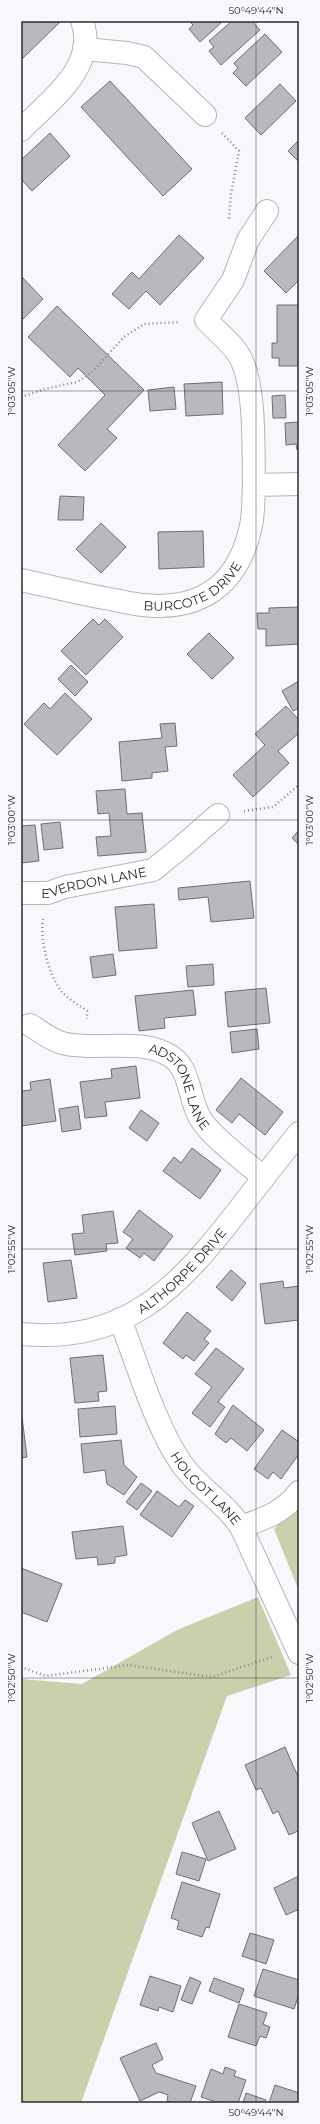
<svg xmlns="http://www.w3.org/2000/svg" width="320" height="2124" font-family="Montserrat,sans-serif">
<rect width="100%" height="100%" fill="#f9f7fc"/>
<path fill="#c9d1ac" d="M299,1503V1591L274,1529Z
M258,1597L291,1675L227,1696L81,2103H21V1679L82,1684L177,1630Z"/>
<path fill="#b9b8bd" stroke="#6f6e72" d="M21,21L60,22L21,60Z
M189,21H223L200,42L189,29L193,25Z
M232,21H252L260,30L221,65L209,51L214,47L209,41Z
M265,34L282,52L246,86L233,73L238,68L234,63Z
M110,81L192,169L163,196L81,107Z
M280,84L296,101L261,135L245,118Z
M50,133L70,156L32,191L21,179V160Z
M299,140V162L288,151Z
M179,235L204,258L160,305L146,291L129,309L112,294L132,272L139,279Z
M299,235V280L286,293L264,271Z
M21,276L43,299L21,321Z
M277,305H299V366H279V358H272V343H277Z
M57,306L144,390L107,429L117,438L85,471L58,445L105,395L78,368L70,377L28,337Z
M222,382L223,414L186,416L184,384Z
M174,387L176,409L150,411L148,390Z
M285,395L286,418H273L272,396Z
M299,422V450H297L296,444L286,445L285,423Z
M60,496L84,497L83,520H58Z
M101,523L126,547L101,573L76,549Z
M203,531L204,567L159,569L158,532Z
M299,607V644L266,646V629H258L257,613H269V608Z
M93,619L99,625L105,619L123,637L86,675L61,651Z
M209,633L234,658L212,679L187,654Z
M71,665L88,682L75,696L58,679Z
M299,681V708L293,711L282,691Z
M65,693L92,719L57,755L24,724L44,703L50,709Z
M286,706L299,720V733L278,751L289,763L253,797L233,775L265,745L255,734Z
M175,723L177,746L165,747L168,771L152,773V778L122,781L119,742L162,738L160,724Z
M125,789L127,814L142,813L146,852L98,856L96,837L111,836L109,813L98,814L96,791Z
M60,822L63,848L44,850L41,824Z
M35,825L39,861L21,863V826Z
M299,830V845L292,838Z
M250,881L254,918L211,922L208,897L179,900L178,888Z
M154,904L157,948L119,951L115,907Z
M113,954L116,975L93,978L90,957Z
M213,964L214,985L188,987L186,966Z
M266,988L270,1023L228,1027L225,992Z
M193,990L196,1015L164,1018L165,1028L139,1031L135,996Z
M257,1029L259,1049L232,1053L230,1032Z
M136,1066L140,1098L105,1102L107,1116L85,1118L80,1082L112,1078L111,1069Z
M241,1078L283,1112L265,1135L239,1114L232,1123L216,1110Z
M50,1079L56,1121L21,1126V1091L31,1090L30,1082Z
M78,1106L81,1129L62,1132L59,1109Z
M141,1110L159,1123L147,1141L129,1128Z
M192,1148L221,1170L200,1199L163,1171L174,1157L181,1163Z
M139,1210L173,1236L154,1261L144,1253L140,1258L126,1248L133,1239L123,1232Z
M113,1211L118,1243L106,1244L107,1251L75,1255L72,1234L84,1233L82,1215Z
M71,1260L77,1298L48,1302L43,1263Z
M231,1270L246,1283L232,1301L216,1287Z
M283,1281L284,1288L299,1286V1320L265,1324L260,1284Z
M187,1312L211,1331L204,1339L209,1343L194,1361L186,1355L183,1359L163,1343Z
M216,1348L244,1369L218,1402L225,1407L210,1427L192,1413L212,1387L195,1374Z
M103,1355L107,1391L98,1392L99,1401L75,1403L70,1358Z
M233,1405L264,1430L247,1451L231,1438L226,1443L215,1434Z
M115,1406L117,1434L80,1437L78,1409Z
M21,1409L27,1457L21,1458Z
M282,1430L299,1442V1454L281,1479L273,1472L268,1479L254,1469Z
M121,1440L124,1465L137,1477L124,1495L107,1484L105,1470L84,1473L81,1444Z
M141,1483L152,1491L137,1510L126,1502Z
M157,1491L179,1507L185,1500L194,1506L172,1537L140,1515Z
M123,1526L127,1555L115,1557V1563L98,1565L97,1557L76,1559L72,1532Z
M21,1568L62,1584L47,1622L21,1612Z
M285,1747L299,1779V1834L298,1831L289,1835L278,1811L273,1814L261,1788L256,1790L245,1765Z
M219,1811L236,1849L208,1861L192,1823Z
M182,1852L206,1859L199,1881L176,1874Z
M299,1876V1913L297,1910L286,1915L274,1888Z
M182,1882L220,1894L209,1928L206,1927L202,1937L177,1929L179,1921L171,1918Z
M250,1933L274,1940L266,1964L242,1956Z
M263,1969L299,1980V1994L294,2009L254,1996Z
M150,1976L181,1986L173,2012L159,2007L158,2011L140,2005Z
M190,1977L201,1982L192,2004L181,2000Z
M214,1978L244,1989L239,2003L209,1991Z
M239,2004L267,2013L263,2024L270,2027L266,2038L260,2036L256,2046L228,2037Z
M156,2043L163,2059L152,2065L156,2073L196,2086L190,2103H173L167,2101L168,2095L159,2092L140,2101L120,2058Z
M225,2067L236,2071L234,2076L246,2080L238,2103H219L201,2097L211,2069L223,2074Z
M275,2085L299,2093V2103H269Z
M246,2093L266,2100L265,2103H243Z"/>
<g fill="none" stroke-linecap="round" stroke-linejoin="round">
<defs>
<g id="minor">
<path d="M84,49L127,53L144,57L205,115"/>
<path d="M21,130C48,102 99,66 82,21"/>
<path d="M254,485C253,451 256,389 241,359C234,344 217,332 206,320L233,280L248,240L267,211"/>
<path id="s1" d="M21,580C49,586 76,593 104,598C117,600 130,604 143,605C199,611 237,586 250,530C254,516 253,500 254,485L299,484"/>
<path id="s2" d="M21,893H48L65,887L153,870L179,849L218,815"/>
<path id="s3" d="M30,1025C40,1031 51,1040 62,1043C94,1051 136,1039 165,1053C192,1065 187,1096 200,1118C210,1136 247,1163 264,1178"/>
<path id="s4" d="M120,1319C137,1363 155,1425 181,1463C198,1488 225,1502 241,1527L299,1653"/>
<path id="s5" d="M21,1334C126,1344 178,1288 237,1212C257,1186 278,1159 299,1133"/>
<path d="M241,1527C264,1519 284,1512 299,1492"/>
</g>
</defs>
<use href="#minor" stroke="#b6b5b9" stroke-width="24"/>
<path stroke="#8a888b" stroke-width="2.5" stroke-dasharray="1 3" stroke-linecap="butt" d="M222,133L239,151L231,194L229,220
M21,397L45,389L77,382L91,373L124,337L144,324L180,322
M244,811L273,807L299,785
M43,919C40,941 48,974 62,992C68,999 79,1005 87,1011V1019
M21,1667L46,1676L128,1665L212,1677L272,1657"/>
<use href="#minor" stroke="#fff" stroke-width="22"/>
</g>
<path fill="none" stroke="#2b2a2c" stroke-width="1" stroke-opacity="0.45" d="M256,21V2103M21,391H299M21,820H299M21,1249H299M21,1678H299"/>
<g text-anchor="middle" stroke-width="3" stroke-linejoin="round" paint-order="stroke">
<g font-size="13" fill="#2b2a2c" stroke="#f9f7fc">
<text dy="5" stroke="none"><textPath href="#s1" startOffset="180">BURCOTE DRIVE</textPath></text>
<text dy="5" stroke="none"><textPath href="#s2" startOffset="74">EVERDON LANE</textPath></text>
<text dy="5" stroke="none"><textPath href="#s3" startOffset="177">ADSTONE LANE</textPath></text>
<text dy="5" stroke="none"><textPath href="#s5" startOffset="181">ALTHORPE DRIVE</textPath></text>
<text dy="5" stroke="none"><textPath href="#s4" startOffset="192">HOLCOT LANE</textPath></text>
</g>
</g>
<rect width="320" height="2124" fill="none" stroke="#f9f7fc" stroke-width="44"/>
<rect x="22" y="22" width="276" height="2080" fill="none" stroke="#2b2a2c" stroke-width="1.5"/>
<g font-size="10" text-anchor="middle" fill="#2b2a2c">
<text x="256" y="14">50°49'44"N</text>
<text transform="translate(11 391) rotate(-90)" y="4">1°03'05"W</text>
<text transform="translate(309 391) rotate(-90)" y="4">1°03'05"W</text>
<text transform="translate(309 820) rotate(-90)" y="4">1°03'00"W</text>
<text transform="translate(11 820) rotate(-90)" y="4">1°03'00"W</text>
<text transform="translate(11 1249) rotate(-90)" y="4">1°02'55"W</text>
<text transform="translate(309 1249) rotate(-90)" y="4">1°02'55"W</text>
<text transform="translate(11 1678) rotate(-90)" y="4">1°02'50"W</text>
<text transform="translate(309 1678) rotate(-90)" y="4">1°02'50"W</text>
<text x="256" y="2116">50°49'44"N</text>
</g>
</svg>
